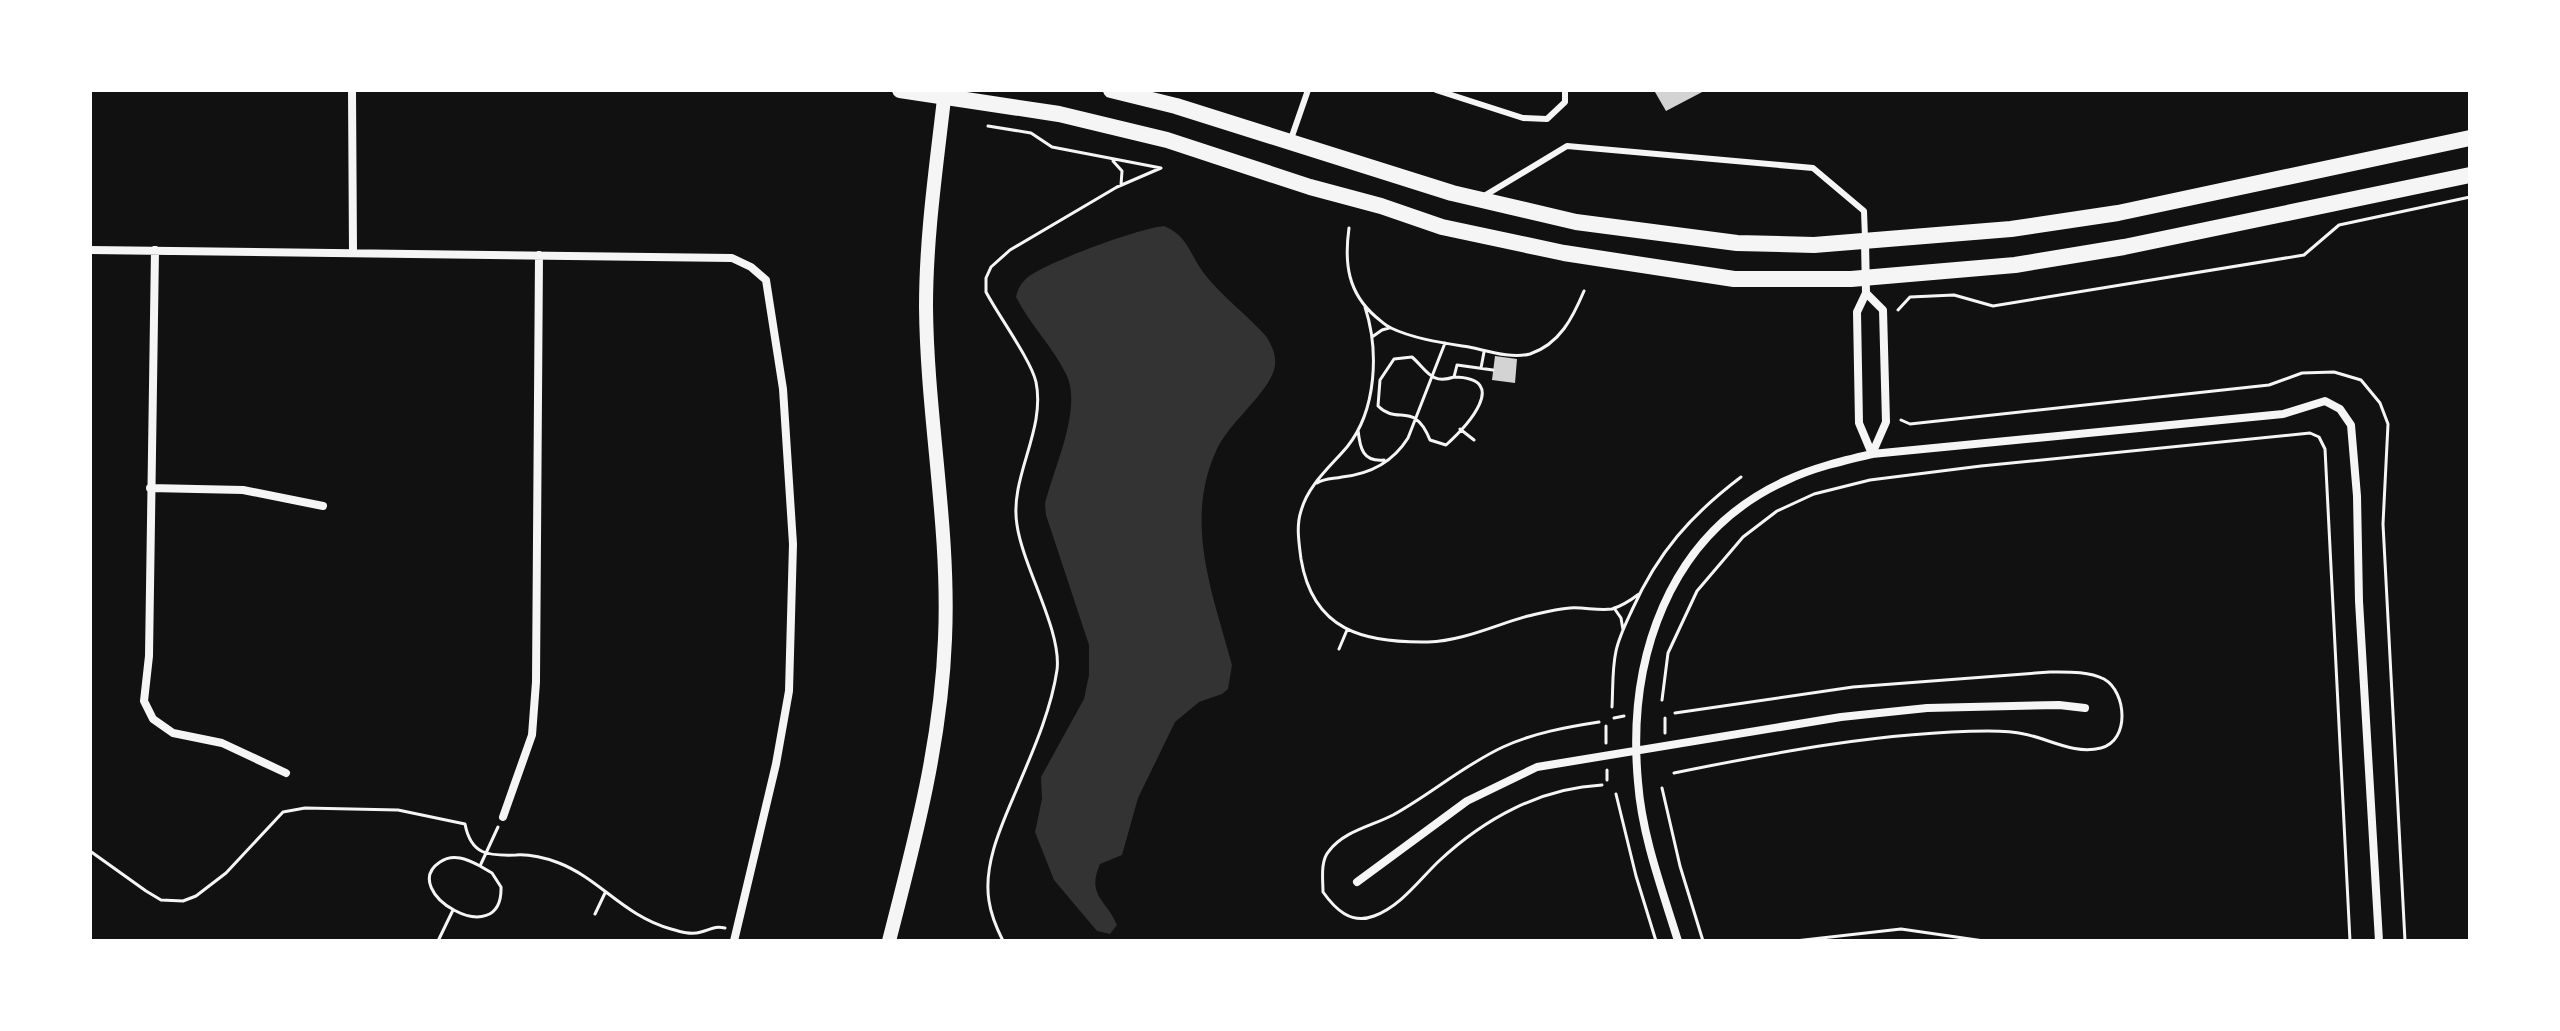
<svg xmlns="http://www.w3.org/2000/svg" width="2560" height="1031" font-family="'Noto Serif',serif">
<rect width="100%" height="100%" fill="#111"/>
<path fill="#333" d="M1164,226C1188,236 1189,253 1203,272C1219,294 1247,315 1265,335C1272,345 1278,357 1274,370C1267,394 1230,422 1217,449C1183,521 1213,594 1232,665L1228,689L1222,694L1199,702L1175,722L1138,798L1122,855L1100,864C1086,896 1107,900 1117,925L1110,934L1097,931L1054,880L1035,832L1042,799L1041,777L1084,699L1089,675V645L1046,515L1045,504C1053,470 1082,410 1067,376C1054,348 1030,325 1016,297C1018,288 1021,283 1028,277C1047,262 1140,228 1164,226Z"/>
<path fill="#d3d3d3" d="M1658,90H1706L1666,111L1655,92Z
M1495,356L1517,359L1515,383L1492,380Z"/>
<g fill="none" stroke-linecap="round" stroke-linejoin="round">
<path stroke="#f5f5f5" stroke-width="3" d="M988,126L1031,133L1052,147L1161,168
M1113,161L1122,171L1121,185
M1349,228C1344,264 1348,293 1376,317C1381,321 1386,326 1391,328C1414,339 1444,343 1469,347C1488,351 1511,359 1530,354C1560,344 1573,317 1584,291
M1365,307C1379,350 1377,410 1347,447C1330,467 1308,485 1301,511C1296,526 1299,543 1301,559C1313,631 1364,643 1428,642C1463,641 1495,625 1528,616C1541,613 1556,609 1570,608C1584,607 1598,611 1612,609C1622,606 1631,600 1639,594
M1898,310L1910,297L1954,295L1993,306L2304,255L2339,225L2470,197
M1372,337L1382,330L1389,328
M1481,368L1484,352
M1454,377C1431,385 1427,370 1412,357L1394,359L1380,380L1378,406C1398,426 1414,400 1430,440L1446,445C1466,427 1512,378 1454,377L1457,365L1493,370
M1901,420L1910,424L2269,385L2302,373L2334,372L2361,380L2380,403L2388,424L2383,524L2405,941
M1460,429L1474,440
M1358,430C1360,449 1363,462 1384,460
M1317,483C1325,478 1333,479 1342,477C1370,474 1393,462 1408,438L1445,343
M1614,608L1621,618L1623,630
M1339,649L1347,630
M1662,700L1668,653L1697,591L1743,537L1777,511L1814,494L1870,480L1981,466L2310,433L2319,437L2325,449L2350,941
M1612,707C1613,689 1612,669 1616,651C1619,637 1626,623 1632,610C1658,552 1691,515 1741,477
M1614,718L1624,716
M1665,718V733
M1599,722C1567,727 1533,733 1503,747C1464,765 1431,794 1393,815C1372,826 1344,831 1329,851C1320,861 1323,880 1323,892C1335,909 1351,925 1374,916C1401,906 1419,880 1439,861C1484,819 1540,788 1602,785
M1606,726V743
M1607,770V780
M1674,773C1777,752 1882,732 1988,731C2000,731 2012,731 2024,734C2050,739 2074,755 2101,748C2130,741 2127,692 2104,679C2088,671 2067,672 2050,672L1853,687L1675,713
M1662,788L1680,866L1703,941
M1616,794L1636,876L1656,941
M90,851L146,891L161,900L183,901L196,896L226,873L283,812L305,808L398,810L465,824C471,855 488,856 516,855C529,854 547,858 559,863C600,879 624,916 671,929C681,932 691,935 701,932C712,929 714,926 725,928
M480,866C467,859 453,853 440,862C396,891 503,954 501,887L492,873L480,866L498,827
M595,914L605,893
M438,941L453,910
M1003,941C997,929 991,915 989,901C983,864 1002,824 1016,791C1032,753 1051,711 1057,670C1062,631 1023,567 1017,525C1009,477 1046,431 1036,382C1031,360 998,315 986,292V278L991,267L1010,250L1117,187L1161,168
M1795,941L1901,929L1984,941"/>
<path stroke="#f5f5f5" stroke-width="6" d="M1436,90L1523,118L1547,119L1565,102V90
M1291,139L1308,90
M1484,196L1567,146L1813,168L1864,211L1865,238"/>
<path stroke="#f5f5f5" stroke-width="8" d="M352,90L353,252
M1865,241L1866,293L1857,312L1859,423L1872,454
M90,250L732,258L751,267L766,280L783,389L793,544L789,691L776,764L734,941
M155,250L149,656L144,701L153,719L173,733L222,743L286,773
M1866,293L1883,310L1886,422L1872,454
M150,488L243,490L323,506
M503,817L532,735L536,682L539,255
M1357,882L1467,801L1537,767L1841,717L1927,708L2059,705L2085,708
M1678,941C1662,889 1642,836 1638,782C1627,661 1667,535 1785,481C1812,468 1842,461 1872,454L2283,414L2325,401L2340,409L2351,425L2357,496L2359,601L2379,941"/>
<path stroke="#f5f5f5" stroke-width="14" d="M889,941C915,840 941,743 945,639C950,528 927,417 926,307C926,234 937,162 945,90"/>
<path stroke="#f5f5f5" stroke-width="16" d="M900,90L1059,114L1167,140L1310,187L1381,206L1442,227L1564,253L1734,279H1851L2015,265L2124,247L2470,175
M1111,90L1176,106L1452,193L1576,222L1737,243L1814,245L2011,229L2118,213L2470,138"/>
</g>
<rect width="2560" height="1031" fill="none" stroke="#ffffff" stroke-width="184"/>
</svg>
